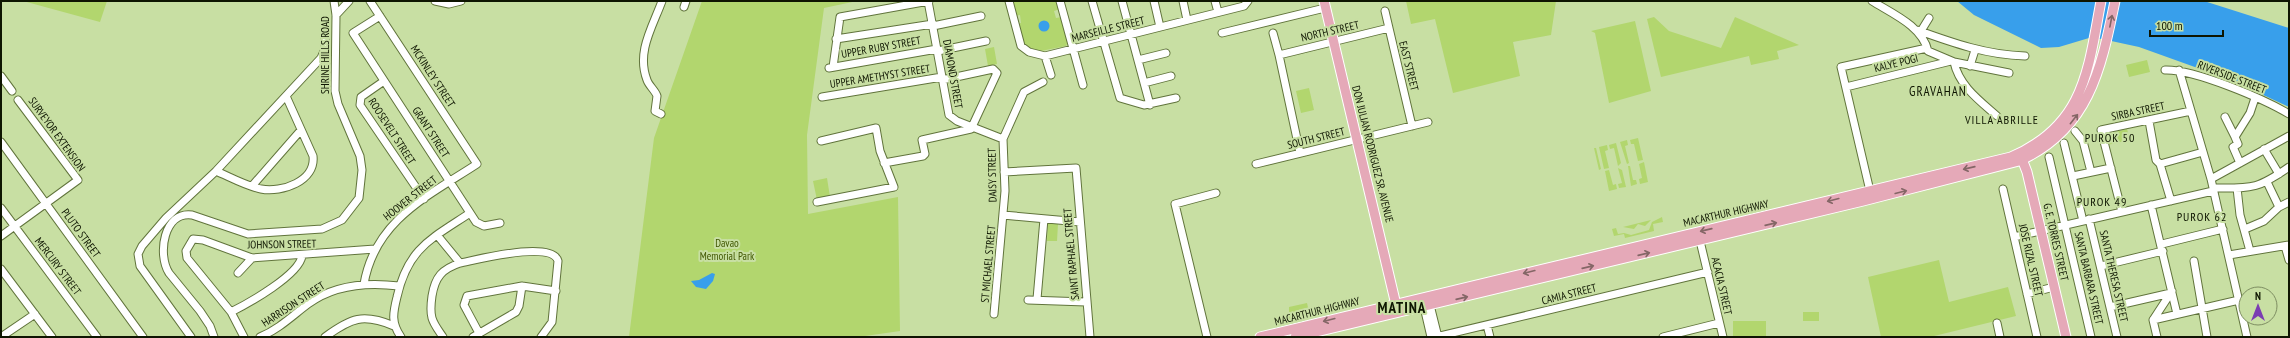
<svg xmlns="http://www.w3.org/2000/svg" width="2290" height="338" font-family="'PT Sans Narrow',sans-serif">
<rect width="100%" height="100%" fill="#c8dfa3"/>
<path fill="#b2d66e" d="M23,1H107L100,22Z
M702,1H857L824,8L807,135L808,214L898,197L900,331L858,337H629L654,138Z
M1013,1H1057L1060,9L1054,11L1056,18L1062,17L1068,42L1066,46L1041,51L1024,47L1017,24L1021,23L1020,15L1015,16Z
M1406,1H1556L1551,35L1513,42L1520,76L1453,93L1435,19L1411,24Z
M1654,17L1669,31L1721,48L1735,17L1799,45L1777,51L1779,59L1751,65L1749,56L1661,77L1647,19Z
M1635,21L1651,91L1609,103L1595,33L1591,31Z
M994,47L997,64L988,66L985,49Z
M2147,60L2150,72L2129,77L2126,65Z
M1309,88L1314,110L1301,113L1296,91Z
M2127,129L2130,140L2107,145L2105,135Z
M1638,138L1643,160L1638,161L1634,144H1631L1630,140Z
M1627,140L1628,145L1625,146L1629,163L1627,164L1620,142Z
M1616,143L1621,163L1618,166L1614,148L1610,149L1609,145Z
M1607,145L1608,150L1605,151L1609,168L1604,169L1599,147Z
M1594,148H1596L1601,169L1599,170Z
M1644,162L1648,182L1640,184L1639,179L1642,178L1639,164Z
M1628,166H1630L1633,180H1636L1637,184L1631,186Z
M1618,168L1622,170L1626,187L1619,188L1618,184L1622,183Z
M1609,170L1613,185L1616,184L1617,189L1609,191L1605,171Z
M827,178L830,197L817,200L813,181Z
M1662,217L1663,222L1653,224L1654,231L1625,238L1624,234L1614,236L1612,229L1616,228L1618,234L1624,233L1631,235L1649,230L1652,222Z
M1651,220L1645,226L1638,224L1634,229L1623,227Z
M1048,223L1058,224L1057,241H1047Z
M1939,260L1949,302L2008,287L2016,316L1930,337H1881L1868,277Z
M1307,303L1309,312L1307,317L1285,323L1284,319L1289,313V307Z
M1803,312H1819V321H1803Z
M1733,321H1766V336H1733Z"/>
<path fill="#389feb" d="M1957,1H2204L2289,28V107L2231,80L2139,47L2102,39L2089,38L2059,47L2041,48L1974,15Z
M1038.5 26a5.5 5.5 0 1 1 11 0a5.5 5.5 0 1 1-11 0Z
M712,273L715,274L713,281L706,289L696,287L691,281L699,280Z"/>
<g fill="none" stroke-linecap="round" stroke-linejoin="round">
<defs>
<path id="minor" d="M435,1L449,4L461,1
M928,1L949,115L957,121L1003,139
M1009,1L1021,46L1029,52L1045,56L1244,6L1248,1
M1060,1L1083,85
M1092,1L1120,98L1144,105L1176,98
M1122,1L1150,105
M1154,1L1160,27
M1183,1L1187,20
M1215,1L1218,12
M1872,1C1893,14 1922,26 1928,51L1954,62L2009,73
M684,7L686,1
M1385,11L1412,126
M336,15L349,1
M380,16L353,33L476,222L484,226L500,223
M933,26L981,16
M1917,30C1953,43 1987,55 2025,56
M1921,31L1929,18
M1222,33L1325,8
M1273,33L1279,55
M836,39L933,24
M938,51L986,41
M1045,56L1051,75
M1138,60L1166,53
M1954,62C1959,86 1980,101 1997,116
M1970,66L1975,50
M833,67L840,17L929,1
M829,68L937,49
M2165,70C2194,69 2264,99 2289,114
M2179,70L2211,179L2247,337
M1,76L12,91
M384,81L361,97L360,105L424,199
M1144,83L1171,76
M1846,87L1951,61
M822,97L942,77
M661,114L655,111L657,96C655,90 649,86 647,80C636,52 653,26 662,1
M2225,117L2235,137
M2149,121L2156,160L2160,164L2171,201
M2075,131L2083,141L2091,172
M1,142L143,337
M2064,143L2083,221
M2264,149L2279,174
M1300,153L1279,55L1389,28
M2049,157L2091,337
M884,163L923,156L925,154L922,140L971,129L997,73L993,69L942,80
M2240,163L2233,147L2238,144L2235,137L2250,113L2255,98
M1256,164L1428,122
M2160,164L2203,152
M216,171C230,177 246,186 261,189C282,193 316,181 313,156L286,96
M1004,172L1076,168L1090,337
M2073,176L2111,168
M2211,179L2289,136
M2267,182L2279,207
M252,186L301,130
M2213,188C2252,188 2256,190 2289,167
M2237,188L2240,215L2250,251
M2003,189L2037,337
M1870,191L1841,67L1927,48
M817,202L894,187L880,151L876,128L821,141
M2151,205L2177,314
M1,208L97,337
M2122,212L2101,130L2191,111
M1003,215L1080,222
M2089,219L2117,337
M2245,229L2264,221L2279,207L2289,202
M437,235L460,263
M1,236L78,180L18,100
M2014,237L2213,191
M1700,241L1723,337
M2162,244L2223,229
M2285,246L2289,260
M2229,255L2289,245
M2194,261L2207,337
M2101,266L2163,251
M1,269L52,337
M238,273L252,258
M364,284C375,220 428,196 477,164L370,1
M2027,294L2054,287
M1037,299L1044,219
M1028,300L1086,302
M1430,305L1438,337
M1424,307L1431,337
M2110,307L2171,293
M231,312C249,303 299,275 302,256
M994,314L1005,191L1003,139L1024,92L1043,82
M2153,320L2239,300
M1997,323L2000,337
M1487,325L1490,337
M479,333L464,305L467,296L522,286L556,291
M1,337L35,314
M191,337L140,266L138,254L142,246L166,218L216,171L321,58L325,49V30
M214,337L210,326L200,311L169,273C157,254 164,211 192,215L248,234L322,229L342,220L359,198L362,170L360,156L338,104L335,91L336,15L334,1
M244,337L231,312L187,258L186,251L193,239L203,240L252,258L375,249
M260,337C279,329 292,316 308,304C335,284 367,282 399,286
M325,337C351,318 363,313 394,326
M401,337C391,323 393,313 397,297C408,248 431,239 470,213
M443,337C439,331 434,325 432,318C430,311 431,303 432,296C435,277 442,269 460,263C476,260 552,240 558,261L552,322L541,337
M473,337L516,312L519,306L522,286
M1207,337L1175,204L1216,193
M1436,337L1708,272
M1663,337L1719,323
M2157,337L2153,320L2172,291"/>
<path id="major" d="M1324,1L1397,309
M2020,154L2027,172L2066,337
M1260,337L2011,157C2085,125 2088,70 2101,1
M1295,337L1863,201L2019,161C2089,130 2101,69 2115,1"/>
</defs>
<use href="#minor" stroke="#61743c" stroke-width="9"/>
<use href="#major" stroke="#fff" stroke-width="11"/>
<use href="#minor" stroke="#fff" stroke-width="7"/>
<use href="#major" stroke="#e5a9b8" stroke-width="9"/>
</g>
<defs><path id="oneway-shaft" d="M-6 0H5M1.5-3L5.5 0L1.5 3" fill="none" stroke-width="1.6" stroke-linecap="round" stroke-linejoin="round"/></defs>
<g stroke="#846666">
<use href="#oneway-shaft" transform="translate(2111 21) rotate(-79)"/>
<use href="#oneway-shaft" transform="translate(2074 119) rotate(-52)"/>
<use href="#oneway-shaft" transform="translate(1969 168) rotate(167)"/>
<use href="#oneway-shaft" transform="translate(1901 192) rotate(-14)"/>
<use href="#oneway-shaft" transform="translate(1833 200) rotate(166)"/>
<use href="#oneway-shaft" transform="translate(1771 224) rotate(-13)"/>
<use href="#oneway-shaft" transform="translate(1706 230) rotate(167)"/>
<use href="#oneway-shaft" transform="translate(1644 254) rotate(-13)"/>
<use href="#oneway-shaft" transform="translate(1588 267) rotate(-13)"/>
<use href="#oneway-shaft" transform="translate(1529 272) rotate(166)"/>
<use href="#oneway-shaft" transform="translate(1462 298) rotate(-13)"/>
<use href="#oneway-shaft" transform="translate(1329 320) rotate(166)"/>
</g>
<g text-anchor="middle" stroke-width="4" stroke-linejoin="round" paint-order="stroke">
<g font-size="11" fill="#0e1501" stroke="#c8dfa3">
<text transform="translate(1108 29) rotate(-14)" y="4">MARSEILLE STREET</text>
<text transform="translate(1330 31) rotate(-13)" y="4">NORTH STREET</text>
<text transform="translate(881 47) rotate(-10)" y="4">UPPER RUBY STREET</text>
<text transform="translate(325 55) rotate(-90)" y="4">SHRINE HILLS ROAD</text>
<text transform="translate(1896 63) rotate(-14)" y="4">KALYE POGI</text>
<text transform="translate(1409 66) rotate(76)" y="4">EAST STREET</text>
<text transform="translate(953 74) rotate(80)" y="4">DIAMOND STREET</text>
<text transform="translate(433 76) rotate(57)" y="4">MCKINLEY STREET</text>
<text transform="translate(880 76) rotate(-9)" y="4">UPPER AMETHYST STREET</text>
<text transform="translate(2232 77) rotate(21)" y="4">RIVERSIDE STREET</text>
<text transform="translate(2138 111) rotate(-12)" y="4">SIRBA STREET</text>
<text transform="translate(392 131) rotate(57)" y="4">ROOSEVELT STREET</text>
<text transform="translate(431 132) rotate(57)" y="4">GRANT STREET</text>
<text transform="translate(57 134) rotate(54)" y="4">SURVEYOR EXTENSION</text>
<text transform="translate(1316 138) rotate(-14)" y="4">SOUTH STREET</text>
<text transform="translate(1373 154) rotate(76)" y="4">DON JULIAN RODRIGUEZ SR. AVENUE</text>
<text transform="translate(992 175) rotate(-91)" y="4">DAISY STREET</text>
<text transform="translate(410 198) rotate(-38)" y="4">HOOVER STREET</text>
<text transform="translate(1726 213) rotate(-13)" y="4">MACARTHUR HIGHWAY</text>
<text transform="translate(81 233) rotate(54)" y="4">PLUTO STREET</text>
<text transform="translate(2056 242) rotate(77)" y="4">G. E. TORRES STREET</text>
<text transform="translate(282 244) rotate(-1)" y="4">JOHNSON STREET</text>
<text transform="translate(1071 254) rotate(-95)" y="4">SAINT RAPHAEL STREET</text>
<text transform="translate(2031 260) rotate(77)" y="4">JOSE RIZAL STREET</text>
<text transform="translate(988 264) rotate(-85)" y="4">ST MICHAEL STREET</text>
<text transform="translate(58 266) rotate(53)" y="4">MERCURY STREET</text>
<text transform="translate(2114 276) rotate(77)" y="4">SANTA THERESA STREET</text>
<text transform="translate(2089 278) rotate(77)" y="4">SANTA BARBARA STREET</text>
<text transform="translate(1722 286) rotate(77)" y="4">ACACIA STREET</text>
<text transform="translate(1569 294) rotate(-14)" y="4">CAMIA STREET</text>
<text transform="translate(293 304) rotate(-33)" y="4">HARRISON STREET</text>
<text transform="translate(1317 311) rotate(-14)" y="4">MACARTHUR HIGHWAY</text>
</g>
<g font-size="11" fill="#415702" stroke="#c8dfa3">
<text x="727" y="247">Davao<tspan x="727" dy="13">Memorial Park</tspan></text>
</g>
<g font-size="12" letter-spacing="1" fill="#0e1501" stroke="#c8dfa3">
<text x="2002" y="124">VILLA ABRILLE</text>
<text x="2110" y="142">PUROK 50</text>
<text x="2102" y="206">PUROK 49</text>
<text x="2202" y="221">PUROK 62</text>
</g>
<g font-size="13" letter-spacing="1" fill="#0e1501" stroke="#c8dfa3">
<text x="1938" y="96">GRAVAHAN</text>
</g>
<g font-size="15" font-weight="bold" letter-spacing="1" fill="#0e1501" stroke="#c8dfa3">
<text x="1402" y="313">MATINA</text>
</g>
</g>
<rect width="2290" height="338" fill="none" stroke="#0e1501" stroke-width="4"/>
<g transform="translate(2258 306)"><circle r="19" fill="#c8dfa3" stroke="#7e8e62"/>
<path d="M0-3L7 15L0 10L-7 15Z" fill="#7b3db2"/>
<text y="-6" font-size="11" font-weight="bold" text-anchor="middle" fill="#0e1501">N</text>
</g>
<path d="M2150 30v6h73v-6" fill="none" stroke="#0e1501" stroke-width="2"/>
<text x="2156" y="30" font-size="12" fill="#0e1501" stroke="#c8dfa3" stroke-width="3" paint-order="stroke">100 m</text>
</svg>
